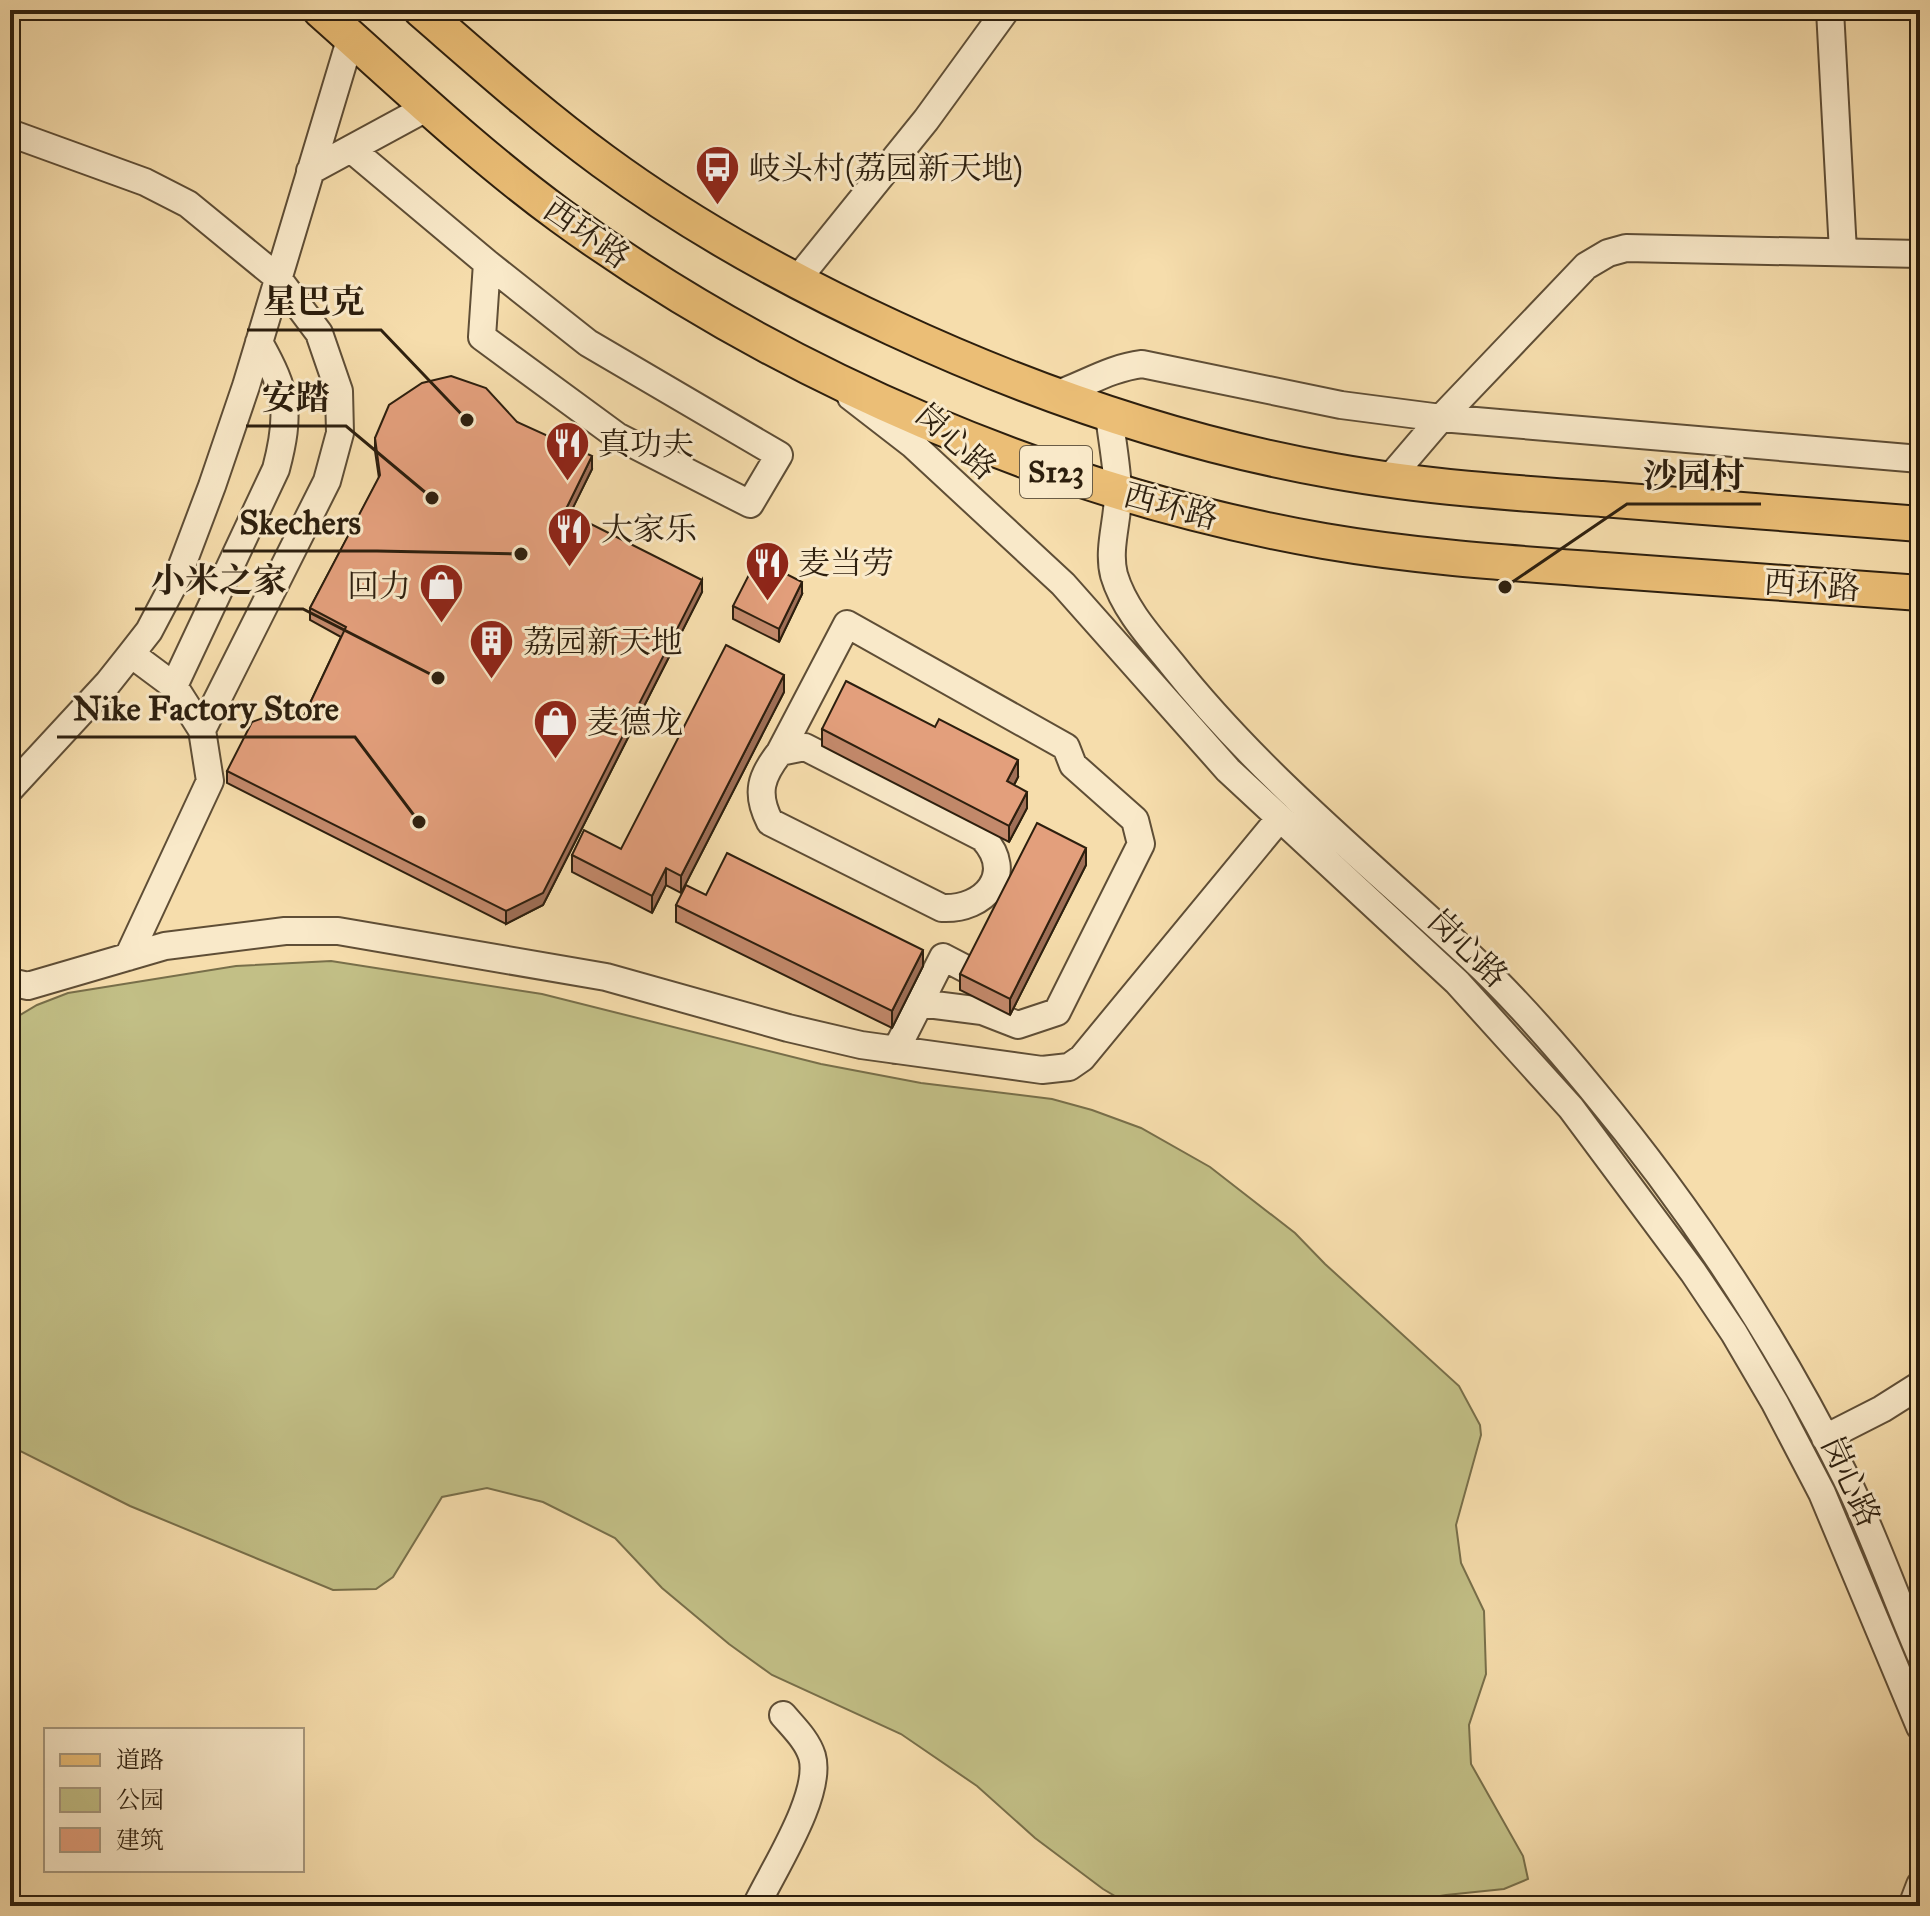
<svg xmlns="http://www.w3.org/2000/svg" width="1930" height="1916" font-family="'IM FELL Great Primer','Noto Serif SC',serif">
<rect width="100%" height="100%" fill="#f6ddac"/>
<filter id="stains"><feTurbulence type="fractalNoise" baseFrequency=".0025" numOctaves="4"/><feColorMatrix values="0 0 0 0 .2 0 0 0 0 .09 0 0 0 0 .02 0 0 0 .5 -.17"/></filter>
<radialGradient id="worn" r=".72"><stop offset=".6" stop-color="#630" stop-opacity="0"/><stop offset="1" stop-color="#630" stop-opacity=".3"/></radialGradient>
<path fill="#c2bf86" stroke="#786f4a" stroke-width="2" d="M331,961L542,994L821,1064L921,1083L1052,1099L1092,1110L1141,1128L1210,1167L1295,1233L1325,1264L1459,1386L1480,1425L1481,1435L1456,1525L1461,1563L1484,1611L1486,1674L1469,1725L1471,1764L1523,1856L1528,1879L1504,1889L1446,1895L1381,1906H1132L1103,1889L1035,1838L977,1786L901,1734L772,1675L729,1644L662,1588L615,1538L543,1502L487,1488L442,1497L393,1577L376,1589L333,1590L130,1506L10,1446V1021L37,1005L68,993L236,966Z"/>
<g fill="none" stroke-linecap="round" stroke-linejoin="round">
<defs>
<path id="minor" d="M1830,10L1843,252
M10,133L145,182L188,204L277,277L319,333L339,391L340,433L327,481L202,730
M351,149L487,263L588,343L779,455L750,504L617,436L482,337L487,263
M310,171L428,107
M796,281L926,120L1006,10
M1052,396C1083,386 1109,368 1142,364L1341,405L1441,418L1920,459
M851,397L913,445L1063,584L1228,770L1457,982L1571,1108L1693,1272L1734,1333L1775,1403L1822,1493L1920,1727
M1109,415C1112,440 1117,466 1118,491C1119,518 1107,548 1114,575C1124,609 1150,637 1172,664C1259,774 1370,863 1472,958C1515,998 1554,1043 1591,1088C1690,1207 1777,1339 1846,1478C1874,1535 1895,1596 1920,1654
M1388,480L1441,418L1586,266L1608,253L1626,248L1920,254
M174,686L276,469C291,412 287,392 259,342
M805,747L983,838C1016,874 985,910 942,908L770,822C755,793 761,776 780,752Z
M780,752L847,624L1066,747L1073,765L1135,820L1141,844L1057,1012L1018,1025L982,1011L919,1003
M10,789L108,683L131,654L149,631L178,576L212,486L246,386L351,37
M128,957L210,781L202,730L174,686L131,654
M10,982L28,986L165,946L285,931H338L606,977L788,1028L861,1045L1042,1070L1069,1067L1082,1058L1279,819
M896,1050L943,957L970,971
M1825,1438L1882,1409L1920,1385
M756,1906C773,1870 823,1794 812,1756C807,1740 794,1728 783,1715
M1912,1906L1920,1885"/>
<path id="major" d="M320,10C399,80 475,153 561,216C781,376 1056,494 1324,541C1417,557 1510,563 1604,570C1709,578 1815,585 1920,593
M421,10C481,62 540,115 603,161C694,228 791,281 893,328C1035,394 1181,444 1334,471C1423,487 1513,493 1602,499C1708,507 1814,516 1920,524"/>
</defs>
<use href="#minor" stroke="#5f4e36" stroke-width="30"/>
<use href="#major" stroke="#2d1f0e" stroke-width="38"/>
<use href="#minor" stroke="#f9e9c9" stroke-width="26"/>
<use href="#major" stroke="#ebbe76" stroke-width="34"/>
</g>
<path fill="#c3896b" stroke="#2d1f0e" stroke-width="2" d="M517,422L592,469L570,513L702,592L543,905L506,924L227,783V771L304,716L341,637L310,620V608L379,478L375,451V438Z
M802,594L779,642L733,619V606Z
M784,692L681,893L666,885L652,913L572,872V855L621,849Z
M822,729L1018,777L1014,785L1027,808L1009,842L822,746Z
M1086,865L1010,1015L960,990V974Z
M706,895L923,966L892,1028L676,922V905Z"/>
<path fill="#9f6f57" stroke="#2d1f0e" stroke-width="2" d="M592,456V469L565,524V511Z
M702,580V592L543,905L506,924V911Z
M802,582V594L779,642V629Z
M784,675V692L681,893V876Z
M1018,760V777L1007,798V781Z
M1027,792V808L1009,842V826Z
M1086,848V865L1010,1015V999Z
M666,868V885L652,913V896Z
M923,950V966L892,1028V1011Z"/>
<path fill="#e39f7c" stroke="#2d1f0e" stroke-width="2" d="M451,376L486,388L517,422L592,456L565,511L702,580L543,893L506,911L227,771L252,722L288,709L304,716L346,627L310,608L380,475L375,438L389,405L422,383Z
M757,559L802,582L779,629L733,606Z
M726,645L784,675L681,876L666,868L652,896L572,855L584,830L621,849Z
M846,681L935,727L939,719L1018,760L1007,781L1027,792L1009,826L822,729Z
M1037,823L1086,848L1010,999L960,974Z
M727,853L923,950L892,1011L676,905L686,885L706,895Z"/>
<defs>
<symbol id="bus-pin" viewBox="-11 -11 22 30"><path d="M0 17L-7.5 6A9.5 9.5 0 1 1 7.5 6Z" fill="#8f2418" stroke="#f9e9c9"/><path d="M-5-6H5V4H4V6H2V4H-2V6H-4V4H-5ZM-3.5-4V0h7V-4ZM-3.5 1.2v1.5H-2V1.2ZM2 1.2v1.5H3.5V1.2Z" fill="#fff"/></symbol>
<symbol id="restaurant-pin" viewBox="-11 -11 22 30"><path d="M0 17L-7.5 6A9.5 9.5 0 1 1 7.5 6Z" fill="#8f2418" stroke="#f9e9c9"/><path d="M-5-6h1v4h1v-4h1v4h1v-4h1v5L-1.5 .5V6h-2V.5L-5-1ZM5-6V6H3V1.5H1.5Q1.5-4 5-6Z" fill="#fff"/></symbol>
<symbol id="shop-pin" viewBox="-11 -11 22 30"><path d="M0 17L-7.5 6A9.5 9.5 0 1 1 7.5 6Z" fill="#8f2418" stroke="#f9e9c9"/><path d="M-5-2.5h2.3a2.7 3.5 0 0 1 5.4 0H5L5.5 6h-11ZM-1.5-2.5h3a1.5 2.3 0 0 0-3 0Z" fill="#fff"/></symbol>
<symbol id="building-pin" viewBox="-11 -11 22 30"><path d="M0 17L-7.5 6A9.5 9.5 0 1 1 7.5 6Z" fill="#8f2418" stroke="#f9e9c9"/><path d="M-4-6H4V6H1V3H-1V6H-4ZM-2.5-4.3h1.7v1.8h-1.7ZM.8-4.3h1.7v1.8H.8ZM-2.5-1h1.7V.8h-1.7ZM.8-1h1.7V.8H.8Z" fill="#fff"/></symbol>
</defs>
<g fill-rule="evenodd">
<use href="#bus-pin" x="692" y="142" width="51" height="69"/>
<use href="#restaurant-pin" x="542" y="418" width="51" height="69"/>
<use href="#restaurant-pin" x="544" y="504" width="51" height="69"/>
<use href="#restaurant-pin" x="742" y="538" width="51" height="69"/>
<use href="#shop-pin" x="416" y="560" width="51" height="69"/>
<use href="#building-pin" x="466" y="616" width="51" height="69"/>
<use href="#shop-pin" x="530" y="696" width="51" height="69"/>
</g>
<g text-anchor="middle" stroke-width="6" stroke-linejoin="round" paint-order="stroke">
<rect fill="#f9e9c9" stroke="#6a5c46" stroke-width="2" x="1020" y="446" width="72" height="52" rx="6"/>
<g font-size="30" font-weight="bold" fill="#2d1f0e">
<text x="1056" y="482">S123</text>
</g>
<g font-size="32" fill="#2d1f0e" stroke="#f9e9c9" text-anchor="start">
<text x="749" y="179">岐头村(荔园新天地)</text>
<text x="598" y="455">真功夫</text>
<text x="601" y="540">大家乐</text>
<text x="798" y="574">麦当劳</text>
<text x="411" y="597" text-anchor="end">回力</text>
<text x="523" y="653">荔园新天地</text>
<text x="587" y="733">麦德龙</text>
</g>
<g font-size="32" fill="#2d1f0e" stroke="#f9e9c9">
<text transform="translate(587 233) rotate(35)" y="11">西环路</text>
<text transform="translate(956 441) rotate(42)" y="11">岗心路</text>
<text transform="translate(1171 506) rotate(15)" y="11">西环路</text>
<text transform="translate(1812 585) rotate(4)" y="11">西环路</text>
<text transform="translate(1468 948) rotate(44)" y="11">岗心路</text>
<text transform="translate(1851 1481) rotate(65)" y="11">岗心路</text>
</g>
</g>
<path fill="none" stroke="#2d1f0e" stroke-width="3" d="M467 420L381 330H247M432 498L346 426H246M1505 587L1627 504H1761M521 554L377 551H223M438 678L303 609H135M419 822L355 737H57"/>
<g fill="#2d1f0e" stroke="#f9e9c9" stroke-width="3">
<circle cx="467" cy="420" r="8"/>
<circle cx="432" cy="498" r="8"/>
<circle cx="1505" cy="587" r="8"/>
<circle cx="521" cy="554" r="8"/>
<circle cx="438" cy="678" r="8"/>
<circle cx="419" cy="822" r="8"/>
</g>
<g font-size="34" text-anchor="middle" font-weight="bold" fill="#2d1f0e" stroke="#f9e9c9" stroke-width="6" stroke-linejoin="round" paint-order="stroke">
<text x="314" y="313">星巴克</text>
<text x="296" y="409">安踏</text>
<text x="1694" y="487">沙园村</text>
<text x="300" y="534">Skechers</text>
<text x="219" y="592">小米之家</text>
<text x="206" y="720">Nike Factory Store</text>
</g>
<rect width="1930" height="1916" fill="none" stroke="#f6ddac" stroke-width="40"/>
<rect x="12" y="12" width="1906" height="1892" fill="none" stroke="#2d1f0e" stroke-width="4"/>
<rect x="20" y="20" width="1890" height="1876" fill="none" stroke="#2d1f0e" stroke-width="2"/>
<rect x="44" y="1728" width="260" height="144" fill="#f9e9c9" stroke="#a7987e" stroke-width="2"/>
<rect x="60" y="1754" width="40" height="12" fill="#ebbe76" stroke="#a7987e" stroke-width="2"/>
<text x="116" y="1768" font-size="24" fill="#2d1f0e">道路</text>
<rect x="60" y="1788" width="40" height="24" fill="#c2bf86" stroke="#a7987e" stroke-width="2"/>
<text x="116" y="1808" font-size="24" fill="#2d1f0e">公园</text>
<rect x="60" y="1828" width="40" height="24" fill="#e39f7c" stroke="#a7987e" stroke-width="2"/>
<text x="116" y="1848" font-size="24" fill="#2d1f0e">建筑</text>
<rect width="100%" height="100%" filter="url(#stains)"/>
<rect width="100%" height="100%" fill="url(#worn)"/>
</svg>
